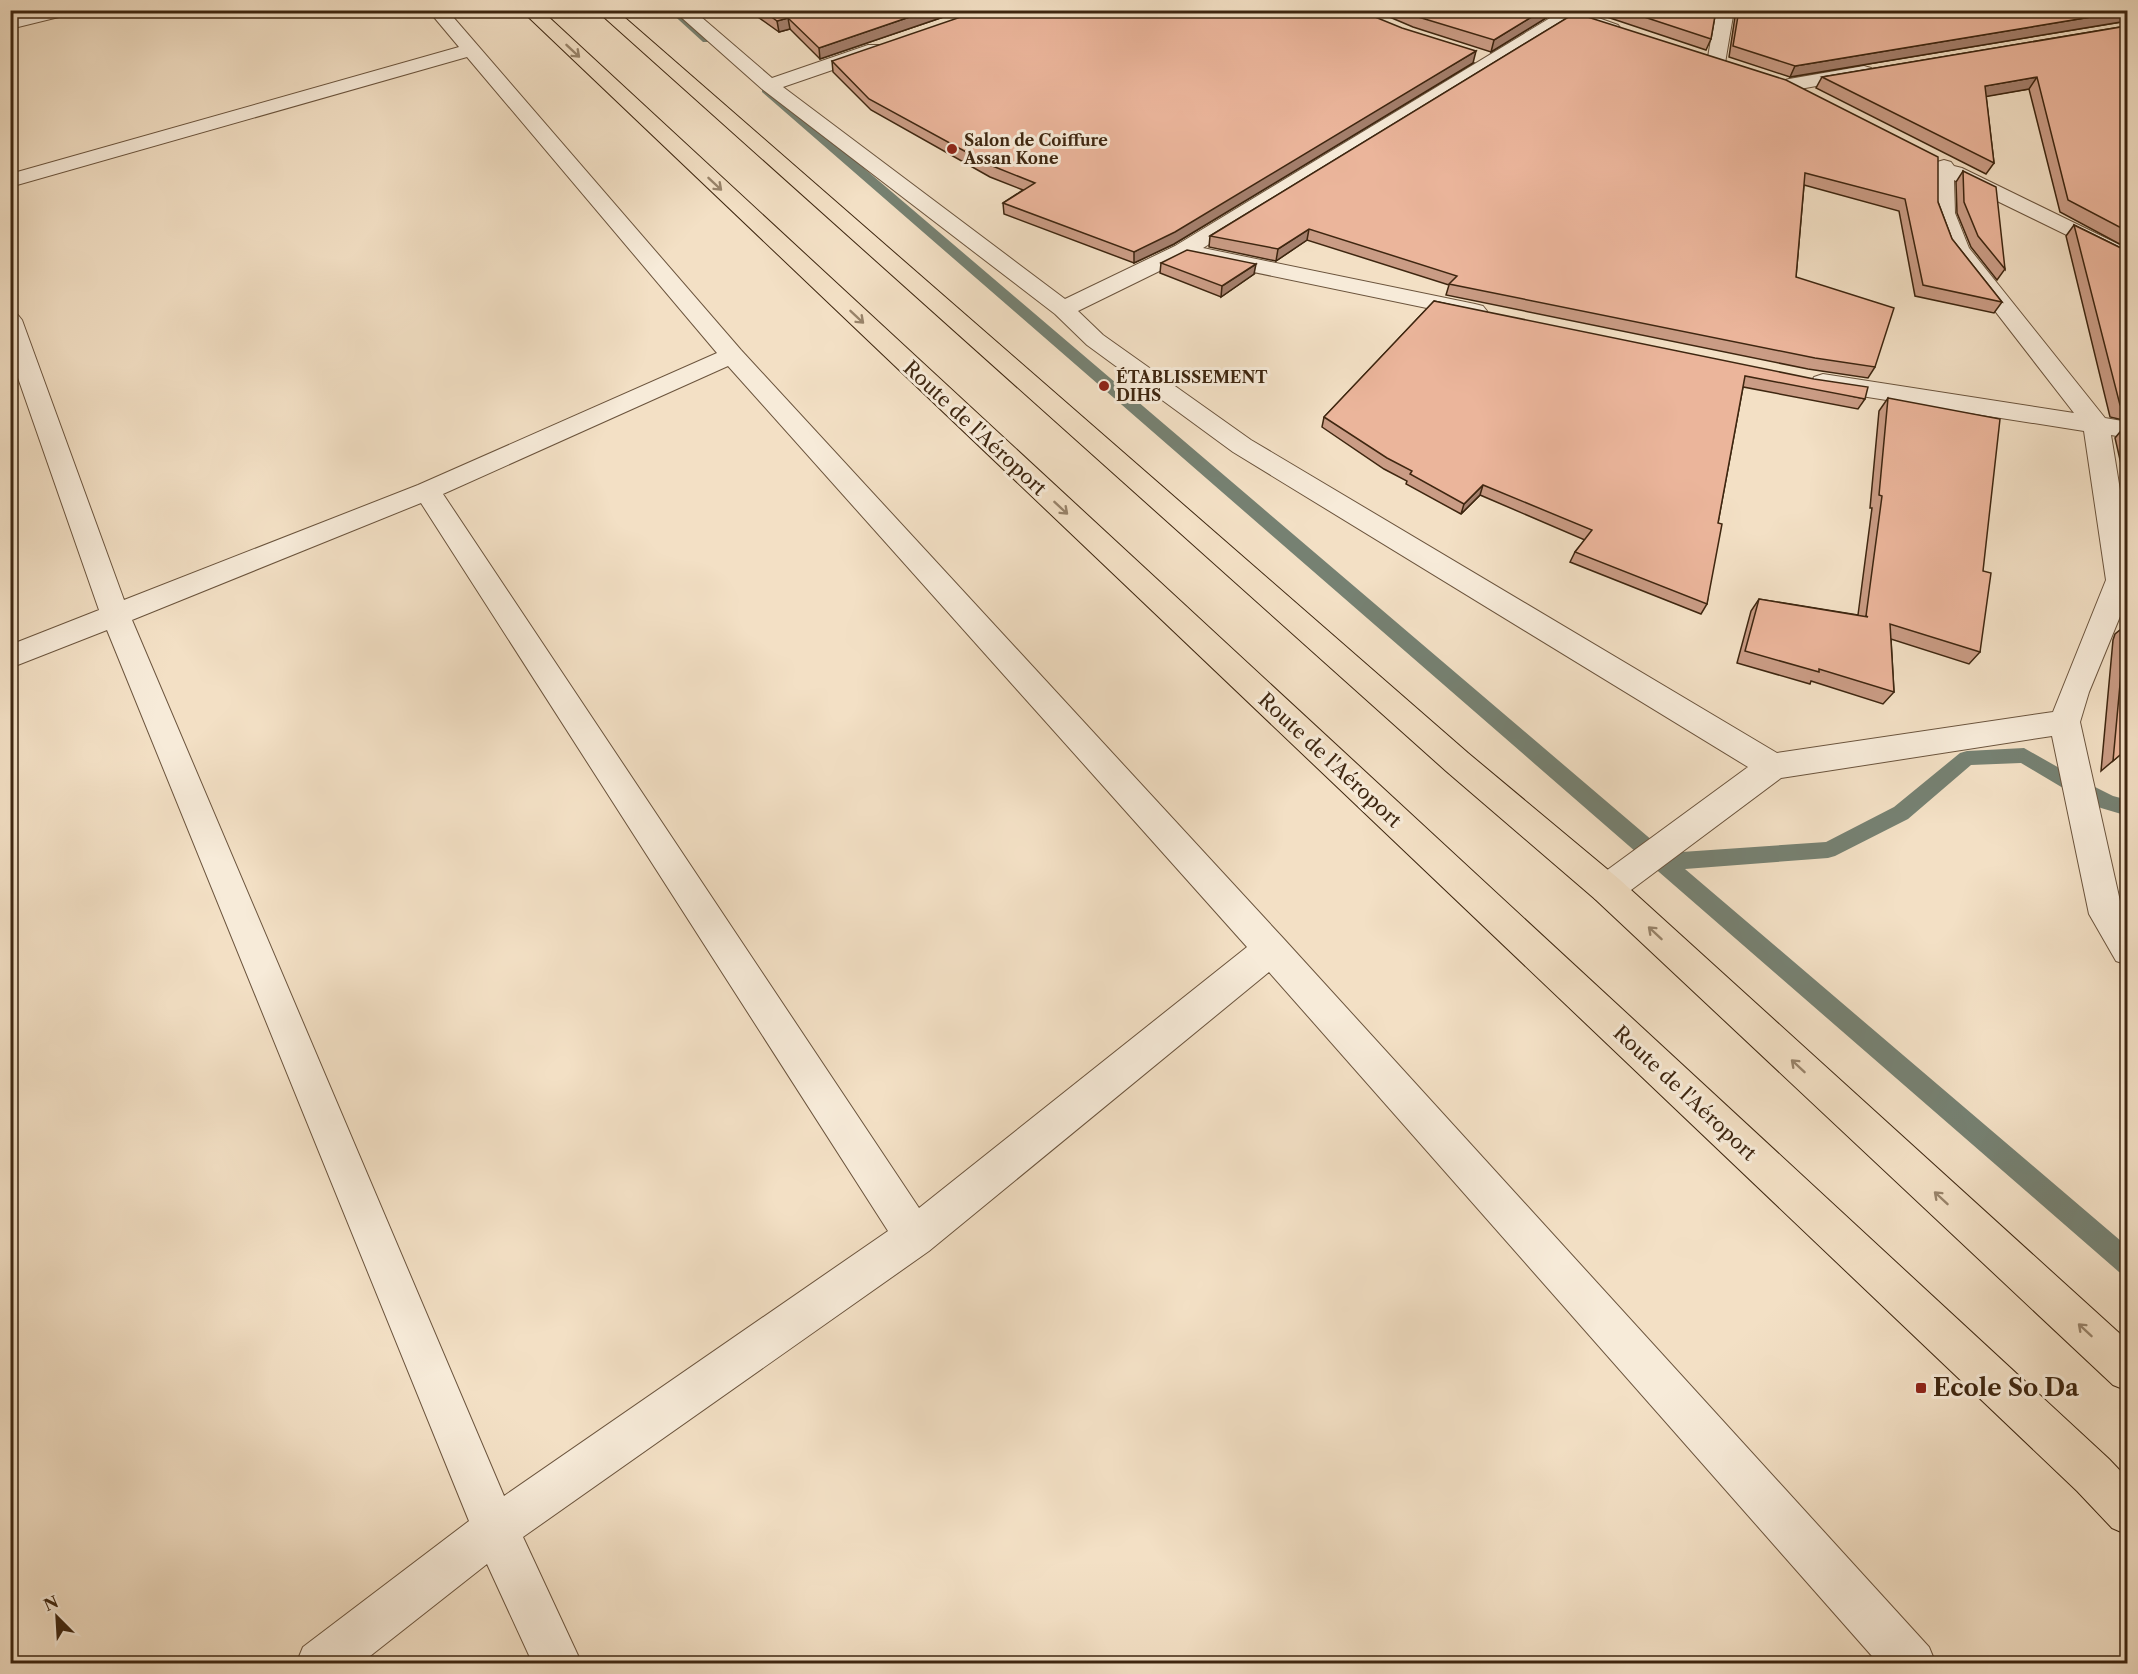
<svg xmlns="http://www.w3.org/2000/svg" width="2138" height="1674" font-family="'Libre Caslon Text',serif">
<rect width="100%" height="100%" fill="#f3e0c5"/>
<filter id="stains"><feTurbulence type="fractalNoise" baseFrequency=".00333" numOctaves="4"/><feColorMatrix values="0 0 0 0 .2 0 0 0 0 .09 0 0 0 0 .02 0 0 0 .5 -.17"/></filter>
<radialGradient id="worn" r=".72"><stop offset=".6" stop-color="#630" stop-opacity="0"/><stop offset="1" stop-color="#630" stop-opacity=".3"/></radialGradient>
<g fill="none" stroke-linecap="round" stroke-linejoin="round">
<path fill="#768172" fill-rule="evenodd" d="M668,10H680L711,38V42H703Z
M766,87L770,88L1667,853L1826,842L1894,807L1960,753L1967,751L2024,748L2077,778L2113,796L2128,800V816L2101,808L2063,788L2021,763L1971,765L1908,819L1835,856L1828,858L1685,869L2128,1247V1275L2119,1272L762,92V88Z"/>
<defs>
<path id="minor" d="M42,10H74L71,14L10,29V18Z
M428,10H447L741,350L1283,938L1929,1647L1936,1664H1879L1269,972L929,1251L523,1537L582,1664H533L487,1564L360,1664H296L303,1647L469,1521L107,630L10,668V645L99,610L10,355V313L18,315L22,320L124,600L418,485L717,353L467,57L10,187V174L459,47ZM728,366L1247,947L919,1208L443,494ZM421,503L888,1231L504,1496L132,620Z
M673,10H693L772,78L868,45H882L884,49L882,53L783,87L1065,299L1175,246L1555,15L1548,10H1576L1618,25L1621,29L1618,33L1612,34L1571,21L1203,248L1475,304L1483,306L1487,311L1483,316L1475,318L1186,258L1078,311L1103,335L1251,440L1777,753L2053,712L2106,580L2084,431L1823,390L1814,387L1811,382L1814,377L1823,374L2074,413L1947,249L1933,213L1934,166L1937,162L1944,160L1951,162L1954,166L1962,168L2128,249V265L1954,180L1955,213L1969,248L2105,418L2128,422V438L2111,435L2128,539V597L2089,692L2080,722L2122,910L2128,918V965L2116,961L2089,914L2052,736L1781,778L1619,899L1607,904L1595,899L1590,889L1595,879L1748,767L1233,452L1087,345L1055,314L762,89Z
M1716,10H1734L1725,63L1723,67H1709L1707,63Z
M1864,66L1871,68L1873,72L1871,76L1789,91L1782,89L1779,85L1782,81L1789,79Z"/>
<path id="highway" d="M521,10H541L2109,1459L2128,1479V1535L2112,1528L2077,1491Z
M596,10H616L1468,753L1619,879L2128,1341V1391L2113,1385L1595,899L1446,771Z"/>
</defs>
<use href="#minor" stroke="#6b543d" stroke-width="2"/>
<use href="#highway" stroke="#3e2610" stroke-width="2"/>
<use href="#minor" fill="#f7ebd9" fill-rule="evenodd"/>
<use href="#highway" fill="#f3e0c5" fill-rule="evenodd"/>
</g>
<path fill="#ca9c85" stroke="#3e2610" stroke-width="1.5" d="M748,10H964L820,59L790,29L779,32Z
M1373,10H1552L1551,15L1491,52L1413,27Z
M1586,10H1716L1711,39L1706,50Z
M1736,10H2127V21L1790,77L1729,57Z
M1575,13L1938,202L1952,239L2002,302L1994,313L1915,296L1899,211L1804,185L1796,277L1875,367L1868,378L1808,369L1446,295L1449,285L1307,240L1276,261L1209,247L1210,236Z
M2127,26V248L2060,212L2029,89L1986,96L1994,163L1986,174L1816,88L1822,77Z
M832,61L1473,63L1174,244L1134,263L1004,214L1003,203L1023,190L990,177L871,110L833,72Z
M1963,171L2005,269L1997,280L1971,247L1957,213L1956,182Z
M2074,225L2127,251V421L2110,417L2066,236Z
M1161,263L1254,274L1221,297L1160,273Z
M1434,301L1865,399L1858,409L1743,387L1718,523L1707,604L1701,614L1570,562L1575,552L1585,540L1480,495L1461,514L1406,484L1407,481L1384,469L1322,427L1324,417Z
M1888,398L1983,571L1980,652L1969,664L1891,639L1894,692L1883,704L1811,681L1810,684L1737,663L1751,611L1759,599L1858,615L1872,508H1870L1879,411Z
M2125,426L2127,427V490L2115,438Z
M2127,613V749L2101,771L2113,640L2115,634L2126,625Z"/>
<path fill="#a47f6c" stroke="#3e2610" stroke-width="1.5" d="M930,10H964L820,59L819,48Z
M1543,10H1552L1551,15L1491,52L1494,40Z
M2127,11V21L1790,77L1795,66Z
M788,18L790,29L779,32L777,21Z
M1476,51L1473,63L1174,244L1134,263V252Z
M2037,77L2029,89L1978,98L1985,86Z
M1309,229L1307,240L1276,261L1278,249Z
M1256,264L1254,274L1221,297L1222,286Z
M1483,485L1480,495L1461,514L1464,504Z"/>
<path fill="#ebb59b" stroke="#3e2610" stroke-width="1.5" d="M762,10H930L819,48L788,18L777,21Z
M981,10H1358L1402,28L1476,51L1175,232L1134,252L1003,203L1035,183L990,165L869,99L832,61Z
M1402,10H1543L1494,40L1415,16Z
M1623,10H1716L1711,39Z
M1739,10H2127V11L1795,66L1733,46Z
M1575,13L1786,80L1938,157V202L1952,239L2002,302L1923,285L1905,199L1805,173L1796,277L1894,308L1875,367L1815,358L1449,284L1457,276L1309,229L1278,249L1210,236Z
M2127,26V231L2068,200L2037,77L1985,86L1994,163L1822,77Z
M1963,171L1996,187L2005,269L1978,236L1964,202Z
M2074,225L2127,251V407L2120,405Z
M1187,250L1256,264L1222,286L1161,263Z
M1434,301L1814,379L1868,387L1865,399L1745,376L1718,523L1722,524L1707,604L1575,552L1592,530L1483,485L1464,504L1410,474L1412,471L1387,458L1324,417Z
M1888,398L2000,419L1983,571L1991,573L1980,652L1890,624L1894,692L1819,669V672L1745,651L1759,599L1868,617L1866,616L1882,496L1879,495Z
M2127,623V749L2113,761L2125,630Z"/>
<defs><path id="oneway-shaft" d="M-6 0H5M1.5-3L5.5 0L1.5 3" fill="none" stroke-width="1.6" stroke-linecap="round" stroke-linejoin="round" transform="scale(1.5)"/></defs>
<g stroke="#98836a">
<use href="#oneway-shaft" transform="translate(573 51) rotate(43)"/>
<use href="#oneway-shaft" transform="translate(715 184) rotate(43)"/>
<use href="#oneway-shaft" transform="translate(857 317) rotate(43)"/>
<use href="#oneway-shaft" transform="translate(1061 508) rotate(43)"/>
<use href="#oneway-shaft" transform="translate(1655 933) rotate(-137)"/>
<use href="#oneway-shaft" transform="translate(1798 1066) rotate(-137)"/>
<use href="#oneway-shaft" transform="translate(1941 1198) rotate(-137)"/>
<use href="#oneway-shaft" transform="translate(2085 1330) rotate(-137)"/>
</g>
<g fill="#8f2418" stroke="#f7ebd9" stroke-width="2">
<circle cx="952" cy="149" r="6"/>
<circle cx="1104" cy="386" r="6"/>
<rect x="1915" y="1382" width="12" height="12" rx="3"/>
</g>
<g text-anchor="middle" stroke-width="6" stroke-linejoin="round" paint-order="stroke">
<g font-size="16" font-weight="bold" fill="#3e2610" stroke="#f7ebd9" text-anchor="start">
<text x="964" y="146">Salon de Coiffure<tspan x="964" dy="18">Assan Kone</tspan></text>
<text x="1116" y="383">ÉTABLISSEMENT<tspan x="1116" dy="18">DIHS</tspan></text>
</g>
<g font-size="20" fill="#3e2610" stroke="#f7ebd9">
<text transform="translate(975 428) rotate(43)" y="7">Route de l'Aéroport</text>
<text transform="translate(1330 760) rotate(43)" y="7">Route de l'Aéroport</text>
<text transform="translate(1685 1093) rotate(43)" y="7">Route de l'Aéroport</text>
</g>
<g font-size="24" font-weight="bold" fill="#3e2610" stroke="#f7ebd9" text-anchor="start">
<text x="1933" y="1396">Ecole So Da</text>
</g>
</g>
<rect width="2138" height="1674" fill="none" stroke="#f3e0c5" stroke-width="36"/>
<rect x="12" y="12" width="2114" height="1650" fill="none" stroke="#3e2610" stroke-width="3"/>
<rect x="18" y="18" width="2102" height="1638" fill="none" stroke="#3e2610" stroke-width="1.5"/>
<g transform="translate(57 1617) rotate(336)" stroke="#f7ebd9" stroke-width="4.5" paint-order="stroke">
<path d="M0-4.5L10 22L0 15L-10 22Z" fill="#3e2610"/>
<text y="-9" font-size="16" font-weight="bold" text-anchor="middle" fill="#3e2610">N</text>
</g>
<rect width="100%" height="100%" filter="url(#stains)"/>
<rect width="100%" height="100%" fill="url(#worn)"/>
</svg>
